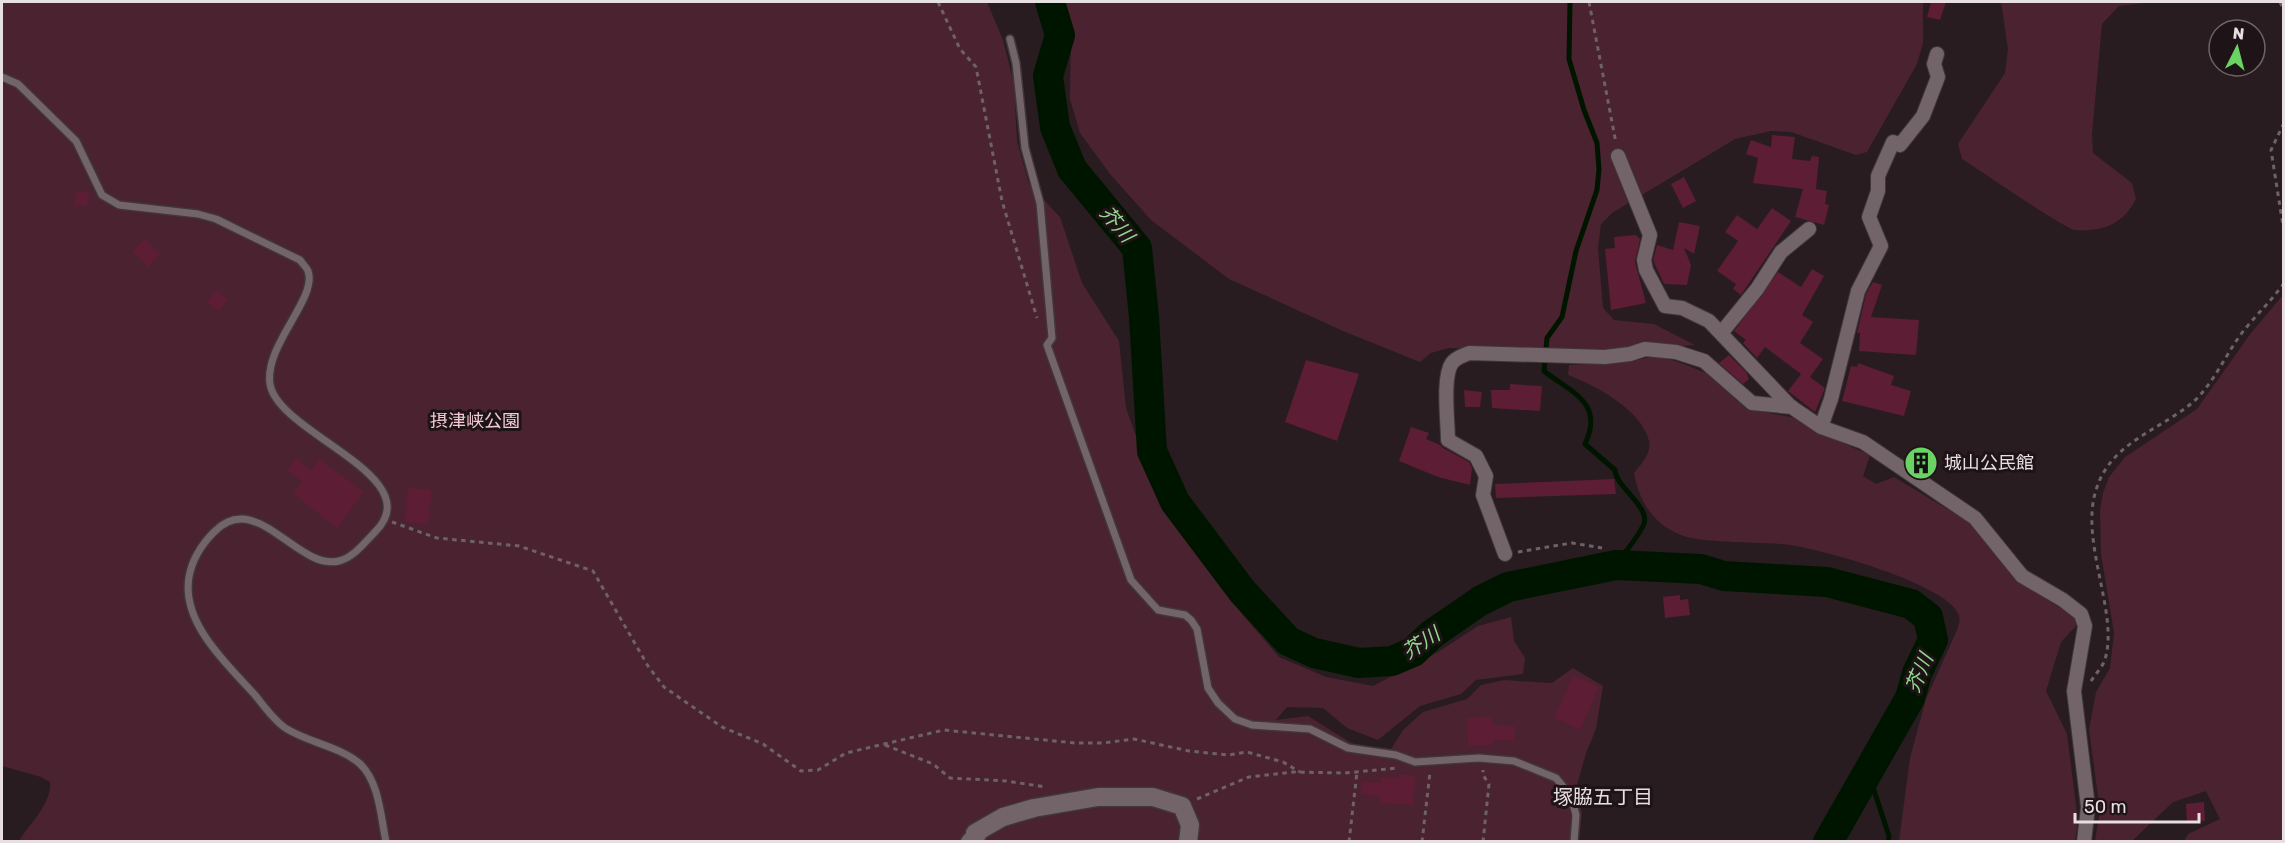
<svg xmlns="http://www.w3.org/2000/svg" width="2285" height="843" font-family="Rubik,'Noto Sans JP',sans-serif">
<rect width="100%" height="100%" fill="#281c20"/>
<path fill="#4b2230" d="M2,2H987L1003,40L1014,84L1017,141L1029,184L1060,217L1082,283L1119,341L1126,408L1160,504L1242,614L1279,657L1326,677L1373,686L1438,652L1478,626L1511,617L1514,641L1525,658L1523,674L1476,680L1461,694L1420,706L1378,740L1347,728L1323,708L1287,707L1276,720L1308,716L1353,744L1391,749L1403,730L1423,712L1467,699L1481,685L1504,680L1552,683L1573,668L1603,686L1596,729L1586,753L1575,792L1582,812L1579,841H19C29,824 52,804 50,782L41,777L2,766Z
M1062,2H1923V43L1917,64L1867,152L1856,155L1791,132L1771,131L1735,139L1612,213L1601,224L1598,248L1603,308L1614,320L1654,324L1695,345L1601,352L1449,348L1431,353L1420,362L1343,331L1229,279L1151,220L1110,174L1080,133L1070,99L1071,29Z
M2001,2H2154L2119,6L2102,24L2092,134L2093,153L2132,183L2136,199C2123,224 2104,232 2075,230C2065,229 1978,169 1962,159L1958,144L2005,73L2008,49Z
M2283,295V841H2184L2188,834L2220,819L2206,791L2173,802L2132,841H2095L2100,811L2089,730L2096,692L2110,668L2114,633L2101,554L2100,510L2103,493L2109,477L2125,457L2197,409L2251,333Z
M1653,356L1676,361L1714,376L1737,401L1764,412L1801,419L1820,433L1870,455L1863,476L1876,484L1894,477L1969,522L2022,584L2076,618V626L2061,642L2046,691L2067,734L2078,821L2075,841H1899L1910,758L1926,699L1957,630C1959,624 1961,619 1958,613C1943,583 1824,550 1790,545C1762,541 1704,544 1681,535C1653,524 1639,501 1634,473C1641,464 1652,453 1649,441C1642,410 1595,385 1568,375L1569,365L1633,361Z"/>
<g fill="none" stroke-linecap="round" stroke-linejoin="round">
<path stroke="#001500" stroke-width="5" d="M1570,2L1569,59L1584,110L1597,143L1599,169L1597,190L1576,251L1562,317L1547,338L1544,371C1570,392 1605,402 1585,444L1615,470C1616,488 1653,508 1643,526C1636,540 1624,553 1616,565
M1868,772L1889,836L1888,842"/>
<path stroke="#001500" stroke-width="30" d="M1050,2L1060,35L1048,76L1055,127L1072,169L1137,248L1144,317L1152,451L1175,502L1242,591L1288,641L1314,653L1359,663L1392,661L1413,652L1432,634L1480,601L1508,587L1616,565L1701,569L1724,576L1827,582L1911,604L1928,617L1933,640L1917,673L1910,698L1828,842"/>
</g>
<path fill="#5c1d35" d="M1931,2H1946L1940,20L1927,17Z
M1772,135L1795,137L1792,159L1810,161L1812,156L1819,157L1816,189L1827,191L1825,204L1829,205L1824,225L1795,217L1803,189L1753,183L1758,158L1746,154L1751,140L1771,147Z
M1684,177L1696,201L1683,208L1671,184Z
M76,191L89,192L87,206L74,205Z
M1772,208L1791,221L1741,295L1733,289L1736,284L1717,271L1738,241L1725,232L1737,215L1757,229Z
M1679,222L1700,226L1694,254L1684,248L1691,265L1687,285L1664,284L1653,260L1657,245L1673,250Z
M1636,235L1640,239L1635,262L1646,303L1611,310L1605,249L1615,248L1614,237Z
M145,239L160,254L148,267L132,251Z
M1812,269L1824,276L1802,315L1813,322L1800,343L1823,359L1810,377L1825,388L1815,412L1788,391L1801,374L1765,347L1757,358L1743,343L1746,340L1734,331L1778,272L1801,287Z
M1873,282L1882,285L1871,317L1919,320L1916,355L1859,351L1860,333H1857L1866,294Z
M217,290L228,300L219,311L207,302Z
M1729,355L1746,372L1749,379L1743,384L1719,363Z
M1306,360L1359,374L1337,441L1285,422Z
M1858,363L1894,376L1891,385L1911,391L1904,416L1842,401L1851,366L1857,367Z
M1510,384L1542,386L1540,411L1492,408L1491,390H1510Z
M1464,390L1482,392L1480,407H1465Z
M1411,427L1429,433L1426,439L1440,445L1443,448L1469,462L1472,468L1470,485L1438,477L1399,461Z
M1915,450L1935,464L1928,475L1907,461Z
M296,458L311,470L319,459L364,492L337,528L293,494L302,482L287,470Z
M1614,479L1616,494L1496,498L1495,484Z
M408,487L432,490L428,524L405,522Z
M1680,595V600L1688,599L1690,615L1665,618L1663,597Z
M1573,675L1599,687L1580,730L1554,718Z
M1492,717L1493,725L1515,726L1514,741L1493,740V745L1468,746L1467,718Z
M1399,774L1416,776L1413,805L1380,803V796L1361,794L1362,781L1380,783L1381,777L1399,778Z
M2204,802L2205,821L2187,822L2186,804Z"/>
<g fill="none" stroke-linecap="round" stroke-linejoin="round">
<defs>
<path id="lane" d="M1010,39L1016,63L1025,148L1040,203L1052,338L1047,345L1131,580L1158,610L1185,615L1191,620L1197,629L1208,688L1218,703L1235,719L1252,725L1310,729L1348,748L1396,755L1415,762L1479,758L1514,761L1556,778L1571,796L1576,815L1574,842
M2,77L18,84L76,141L102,195L119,205L198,214L216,219L300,260C302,263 307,268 308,271C318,298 264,345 270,384C278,434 431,476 375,532C365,542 353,558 339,561C297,571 257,488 214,532C202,544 192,560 189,577C181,623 227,664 255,695C264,706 275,722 287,729C310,743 338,746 359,763C379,780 381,818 386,842"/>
<path id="street" d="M1618,156L1650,235L1644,260L1646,270L1665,306L1682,308L1709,321L1790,406L1821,427L1863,442L1975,518L2022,576L2063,600L2081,614L2085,626L2074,691L2088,807L2084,842
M1722,332L1757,289L1781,252L1809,229
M1821,427L1831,399L1858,291L1881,246L1869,217L1878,191V176L1893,142L1900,145L1923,116L1938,77L1934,64L1937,54
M1505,554L1483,495L1486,476L1476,456L1448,440C1448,422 1442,377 1452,363C1456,357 1463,356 1469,353L1605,357L1630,354L1645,349L1676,352L1704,361L1752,403L1792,407"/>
<path id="secondary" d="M970,842L977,835L975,833L1003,817L1034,808L1098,797H1153L1182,806L1190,825L1188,842"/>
</defs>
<use href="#lane" stroke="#3f3739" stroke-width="10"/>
<use href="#street" stroke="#3f3739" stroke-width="16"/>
<use href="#secondary" stroke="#3f3739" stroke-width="21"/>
<path stroke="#6d6265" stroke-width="3" stroke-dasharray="4.5 4.5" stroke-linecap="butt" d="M938,2L960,49L976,67L1002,201L1037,318
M1589,2L1616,143
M2280,2L2284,10
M2284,123L2271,150L2284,232
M392,522L437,538L519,546L593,571L648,666L664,687L722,727L763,744L801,771L818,770L846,753L944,730L1075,743H1103L1134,739L1189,751L1228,755L1247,752L1283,762L1300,772
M1518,552L1572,543L1602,548
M2091,681C2095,675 2101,668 2104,662C2121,617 2079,543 2096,490C2110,443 2158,431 2192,403C2214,384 2227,351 2245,329C2258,313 2272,300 2284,283
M885,745L933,764L950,778L1006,781L1046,787
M1197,799L1249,777L1293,772L1345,773L1398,768
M1349,842L1357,772
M1422,842L1430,772
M1483,842L1489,784L1483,775V770"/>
<use href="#lane" stroke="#726468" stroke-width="7"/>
<use href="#street" stroke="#726468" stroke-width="14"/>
<use href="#secondary" stroke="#726468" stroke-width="18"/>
</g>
<defs>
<symbol id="building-disc" viewBox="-11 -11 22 22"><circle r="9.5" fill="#6bd363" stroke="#1e1316"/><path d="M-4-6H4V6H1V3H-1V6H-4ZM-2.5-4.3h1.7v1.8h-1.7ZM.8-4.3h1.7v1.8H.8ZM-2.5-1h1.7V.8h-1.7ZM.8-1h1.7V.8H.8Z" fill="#111"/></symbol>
</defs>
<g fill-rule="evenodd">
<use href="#building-disc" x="1902" y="444" width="38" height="38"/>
</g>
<g text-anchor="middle" stroke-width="6" stroke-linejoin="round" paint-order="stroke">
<g font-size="18" fill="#f4cad6" stroke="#1e1316">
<text x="475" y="427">摂津峡公園</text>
</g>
<g font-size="18" fill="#e7dfe1" stroke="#1e1316" text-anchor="start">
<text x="1944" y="469">城山公民館</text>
</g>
<g font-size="20" font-style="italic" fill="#93d88c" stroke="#1e1316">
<text transform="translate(1117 224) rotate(50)" y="7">芥川</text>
<text transform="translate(1421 643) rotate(-33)" y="7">芥川</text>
<text transform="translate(1919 673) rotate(-67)" y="7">芥川</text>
</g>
<g font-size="20" fill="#e7dfe1" stroke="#1e1316">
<text x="1603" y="804">塚脇五丁目</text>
</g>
</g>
<rect width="2285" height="843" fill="none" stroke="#e7dfe1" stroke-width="6"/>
<g transform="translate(2237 48) rotate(6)"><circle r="28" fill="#1e1316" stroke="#6e6567" stroke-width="1.5"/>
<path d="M0-4.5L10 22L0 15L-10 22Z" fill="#6bd363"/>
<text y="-9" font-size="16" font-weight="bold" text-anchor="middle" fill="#e7dfe1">N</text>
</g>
<path d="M2075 813v9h124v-9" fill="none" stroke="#e7dfe1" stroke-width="3"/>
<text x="2084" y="813" font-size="18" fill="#e7dfe1" stroke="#1e1316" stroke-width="4.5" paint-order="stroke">50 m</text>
</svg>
